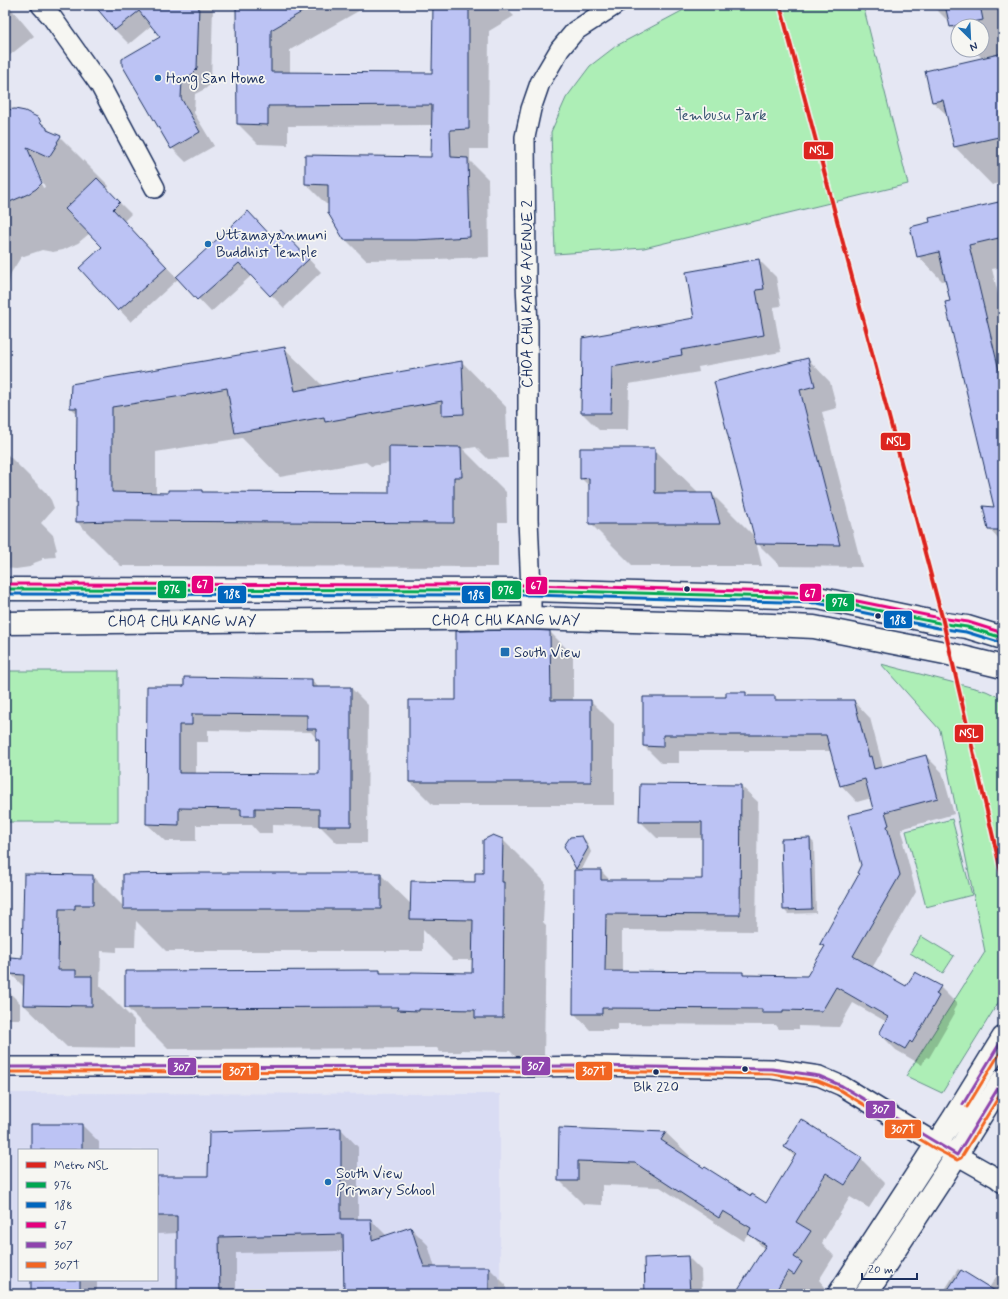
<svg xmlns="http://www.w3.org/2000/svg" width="1008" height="1299" font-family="Mynerve,sans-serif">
<rect width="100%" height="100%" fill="#e5e7f3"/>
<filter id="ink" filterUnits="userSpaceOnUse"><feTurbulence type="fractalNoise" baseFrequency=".025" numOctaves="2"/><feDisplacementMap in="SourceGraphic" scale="8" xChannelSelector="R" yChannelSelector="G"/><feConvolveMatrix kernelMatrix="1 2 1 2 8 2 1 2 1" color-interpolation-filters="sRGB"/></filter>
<g filter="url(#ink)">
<path fill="#d9dcf3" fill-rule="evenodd" d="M9,1093L500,1094V1294H9ZM19,1150H157V1280H19Z"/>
<path fill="#adeeb6" stroke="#648e8a" d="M693,5H863L908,184L644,248L555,254L551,132L566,98L590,66L616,46Z
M881,664L986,691L1003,699V995L942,1093L906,1076L985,952L940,730Z
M5,671H118V822H5Z
M952,819L972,895L926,907L906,831Z
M921,936L954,956L943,973L910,953Z"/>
<path fill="#0003" fill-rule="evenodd" d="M5,5H8L34,36L5,59Z
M95,5H213L211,84L205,89L195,94L194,113L214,146L186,162L172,148L162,37L152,25L129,44L115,30Z
M242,5H369L290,50V73L433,74L434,5H503L514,16L489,31L488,149H470V161L488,179L489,257L437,259L366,260L345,239L329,204H326L306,184L432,158L433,125L288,126V145L258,144L238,124Z
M519,5H526L521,8Z
M932,5H1003V182L992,185L955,147L948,116L933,102L983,59L974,50H982V26H958V34L951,27V24Z
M5,111L38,119L53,134L60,137L109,186L107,190L131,214L124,221L177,278L248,213L273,239L294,244L321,272L284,308L252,275L211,312L179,278L131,322L80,268L103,247L90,233L78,243L63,250L53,252L42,250L21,257L11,273L8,289L9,290L5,297ZM32,162H34L45,187L43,188Z
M1003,202V267L992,269L1003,314V544L989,529L996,508L946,280L942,281L918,256Z
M759,260L776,277L781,306L773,307L781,352L698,367L699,372L629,384L628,430H599L582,413L583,339L695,319Z
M284,348L323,386L462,362L506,407L508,458L488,459L476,447L463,449L506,492L507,522H498V567L121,566L77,522L78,414L71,408ZM242,438L280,477L366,462L371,466L390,463V494H156V452Z
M808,359L830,382L837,408L822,412L862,567L780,566L756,542L762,566H633L590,523V487L581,478L654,449L697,491V494H712L756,538Z
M5,452L46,493L51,500L54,508L41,523L53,535L57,550L55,551L56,557L42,558V560L34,563L30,567L16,569L5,568Z
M457,632H550L573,655V701H591L614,724V805H433L410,782L457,701Z
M312,680L319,688H351L368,705L367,843H337L320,826L272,825V833H259L252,825H196V841H165L147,824L185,687ZM208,730L311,732L320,743V775L196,774V742H208Z
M745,693L749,697H775L779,701H854L870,718L883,767L926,756L942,772L954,814L901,829L905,841L903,842L916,892L872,968L906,987L915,973L940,987L957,1004L953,1011L955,1013L929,1058L926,1057L922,1065L896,1050L880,1034L887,1022L853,1003L839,1027L799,1026V1029H779L776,1025L618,1024V1030H590L574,1013L578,871L566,846L582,837L586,841L591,852L581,871H601L611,881L703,880V838H657L640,821L641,785L741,786L758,802L756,931L622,930V973H742L745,976L808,977L825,947L822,943L860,875L874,810L871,798L857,802L841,785L831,751H679V763H661L644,746L727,698Z
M810,839L814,843L816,913L788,914L784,910L782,840Z
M503,840L545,882L543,922L546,925L544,1059H518L510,1051L461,1050V1052H440L437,1048L168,1049L126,1007L380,971L383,974H473V960H453L423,930V951H166L136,921L135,947H117V952L101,951L100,986L134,1020V1048L67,1047L24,1005L25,988L11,974L23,959L25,875L93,876L124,907L380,874L412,905L476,883L484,874Z
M5,916L9,920L8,991L20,1003V1019H6L5,1049Z
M82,1125L99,1142V1150H32Z
M341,1129L358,1147V1220H371L387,1236L411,1228L428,1245L435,1268H489L506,1285V1294H345L344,1251L236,1253V1294H100L178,1293V1233L157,1234V1177H209L210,1133Z
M560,1129L666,1133L690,1156L688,1159L751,1197L766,1204L795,1157L785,1147L861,1159L885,1183L869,1208L850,1197L822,1243L834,1256L819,1280L825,1287L821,1294H737L764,1249L755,1239L747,1235L743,1241L660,1187L602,1185V1205L583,1204L559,1180Z
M688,1257L701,1270L702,1294H646Z
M958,1269L989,1288L998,1274L1003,1273V1294H942Z
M32,1280H97V1294H32Z"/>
<path fill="#bcc3f4" stroke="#1b2f5e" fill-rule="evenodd" d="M94,5H199L197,69L191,75L182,80L181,98L200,132L171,149L122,65V59L160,37L139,11L115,30Z
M236,5H314L271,30V72L432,73L433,5H469V129L450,130L451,157L468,158L470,237L416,240H344L328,213V185L305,184V155L431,157L432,105L268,106V125L237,124Z
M945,5H980L983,20L950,27Z
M1003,53V136L954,147L943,100L932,102L925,71Z
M15,109L25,111L39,118L41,123L47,128V130L61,136L57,142L58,143L49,157L27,147L42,183L36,189L28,194L5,204V110Z
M97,178L120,202L113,209L167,267L118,311L79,268L102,247L65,209Z
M1003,201V237L969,245L1003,387V530H988L983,506L994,507L945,302L950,301L939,252L917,257L910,227L930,222L929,218Z
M248,211L273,238L281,230L309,259L270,296L239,263L197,300L176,277Z
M759,259L764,289L756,290L764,335L681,350L682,355L612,367L611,413H581L582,338L694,318L686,272Z
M285,347L295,391L346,381L462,361L464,414L442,415V401L325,422L324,417L235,433L227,388L201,393L112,407V492L168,493V490H202V492L389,493V446L461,447L462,477H454V523L114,521L76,522L77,408H70L71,384Z
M808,358L815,386L800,390L840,545L756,544L714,382Z
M580,448H655V493H712L720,524H589V478L580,479Z
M531,630L550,631L551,700H591V782H409V700H456V631Z
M184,677L312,679V687H351V826H319V809L255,808V816H241V809L179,808V825L146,824L147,686H184ZM192,714L307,715V729H316V740H319V774L179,773V725H192Z
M726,692H746V696H775V700H854L869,757L871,756L874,769L926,755L938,798L885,812L889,825L887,826L900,875L853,956L906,986L915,972L941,986L936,994L939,996L924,1023L912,1043L910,1041L905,1049L879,1034L888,1017L836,987L822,1011L783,1010V1013H762V1009L602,1008V1014H573L574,870H601V880H668V879H702V822H639L640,784L741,785L740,915L606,914L605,971L743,972V975L807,976L825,946L820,944L859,874L857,873L861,865L848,815L873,809L865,779L840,786L826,735H663V747L643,746V697H726Z
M493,835L503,839L502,882H504L503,1018H475V1010L419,1009V1011L397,1010L398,1007L125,1008V971L380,970V973H411V972L472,973L473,920L410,919L411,881L475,882V873H483V840Z
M582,836L588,848L576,869L564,846L570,837Z
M810,838L812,909L783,910L781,839Z
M190,873H381V909H123V874Z
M24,874L93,875V905H75V909H59L58,970H76V976H92V1006L23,1005L24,975L10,974V957L22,958Z
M801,1119L862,1158L845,1185L826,1173L796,1222L811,1231L794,1257L802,1262L794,1275L788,1271L774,1294H735L766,1245L748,1234L751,1228L723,1211L719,1218L635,1163L578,1161V1181H558L559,1128L666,1132L661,1140L704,1168L705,1167L751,1196L752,1194L766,1203L796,1154L784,1147Z
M31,1124H82V1150H31Z
M341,1128V1219H371L372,1240L411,1227L424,1267H489V1294H344L343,1234L219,1237L220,1294H177V1216H157V1176H208L209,1132Z
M688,1256L690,1294H645L644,1258Z
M961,1270L1000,1294H945Z
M31,1280H80V1294H31Z"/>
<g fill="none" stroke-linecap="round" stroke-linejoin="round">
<defs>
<path id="street" d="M41,5L51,16L100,85L155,188
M531,618V590L528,519V326L526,283L525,137L531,109L540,83L560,49L575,31L615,5
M5,1067H534L590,1066L772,1069L819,1076L842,1086L937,1144L997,1178L1003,1183"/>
<path id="secondary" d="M5,589L531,590L818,598L939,623L967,627L1003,638
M5,623L531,618L772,625L814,627L945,653L1003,667
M839,1294L953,1119L1003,1038
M866,1294L942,1178L1003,1080"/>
</defs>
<use href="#street" stroke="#1b2f5e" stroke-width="22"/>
<use href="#secondary" stroke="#1b2f5e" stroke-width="25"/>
<use href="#street" stroke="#f6f6f2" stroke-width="19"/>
<use href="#secondary" stroke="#f6f6f2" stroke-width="22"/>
<defs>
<path id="bus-1" d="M5,589L531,590L818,598L939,623L967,627L1003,638"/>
<path id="bus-2" d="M5,594L531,595L817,603L938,628L966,632L1002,643"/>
<path id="bus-3" d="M5,584L531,585L818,593L940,618L968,622L1003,633"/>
<path id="bus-4" d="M5,1067L590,1066L772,1069L819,1076L842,1086L957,1155L1003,1080
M963,1104L1003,1038"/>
<path id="bus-5" d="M5,1072L590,1071L772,1074L818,1081L840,1090L934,1148L957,1160L961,1158L1003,1090
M967,1107L1003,1048"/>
</defs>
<use href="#bus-1" stroke="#f6f6f2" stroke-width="6"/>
<use href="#bus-2" stroke="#f6f6f2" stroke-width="6"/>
<use href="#bus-3" stroke="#f6f6f2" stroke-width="6"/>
<use href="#bus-4" stroke="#f6f6f2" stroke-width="6"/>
<use href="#bus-5" stroke="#f6f6f2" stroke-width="6"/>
<use href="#bus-1" stroke="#00a651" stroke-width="3"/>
<use href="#bus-2" stroke="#0065bd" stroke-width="3"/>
<use href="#bus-3" stroke="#e5007d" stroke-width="3"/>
<use href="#bus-4" stroke="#8e44ad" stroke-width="3"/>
<use href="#bus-5" stroke="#f26522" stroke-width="3"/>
<defs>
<path id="metro-1" d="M780,5L942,617L1003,880"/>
</defs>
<use href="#metro-1" stroke="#f6f6f2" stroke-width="7"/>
<use href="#metro-1" stroke="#dc241f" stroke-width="4"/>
</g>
</g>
<g fill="#1f6fb2" stroke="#f6f6f2" stroke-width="1.5">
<circle cx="158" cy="78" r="4"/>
<circle cx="208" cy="244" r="4"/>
<rect x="500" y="647" width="10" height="10" rx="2"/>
<circle cx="328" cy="1182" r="4"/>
</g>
<g fill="#1b2f5e" stroke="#f6f6f2" stroke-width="1.5">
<circle cx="687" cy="589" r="3.5"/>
<circle cx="878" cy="616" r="3.5"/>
<circle cx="745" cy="1069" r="3.5"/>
<circle cx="656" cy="1072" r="3.5"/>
</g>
<g text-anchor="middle" stroke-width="3.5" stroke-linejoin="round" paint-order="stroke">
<g font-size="14" fill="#1b2f5e" stroke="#f6f6f2">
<text x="656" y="1091">Blk 220</text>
</g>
<g font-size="15" fill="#1b2f5e" stroke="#f6f6f2" text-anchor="start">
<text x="166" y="83">Hong San Home</text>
<text x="216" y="240">Uttamayanmuni<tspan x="216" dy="17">Buddhist Temple</tspan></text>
<text x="514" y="657">South View</text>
<text x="336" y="1178">South View<tspan x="336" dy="17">Primary School</tspan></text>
</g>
<g font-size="15" fill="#385570" stroke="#f6f6f2">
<text x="721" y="120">Tembusu Park</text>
</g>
<g font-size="15" fill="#1b2f5e" stroke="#f6f6f2">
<text transform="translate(527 294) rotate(-90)" y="5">CHOA CHU KANG AVENUE 2</text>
<text x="506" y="625">CHOA CHU KANG WAY</text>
<text x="182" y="626">CHOA CHU KANG WAY</text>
</g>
</g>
<g stroke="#f6f6f2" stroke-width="1.5">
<rect x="803" y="141" width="31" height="19" rx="4" fill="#dc241f"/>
<rect x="880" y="432" width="31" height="19" rx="4" fill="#dc241f"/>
<rect x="191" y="575" width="23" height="19" rx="4" fill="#e5007d"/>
<rect x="525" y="576" width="23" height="19" rx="4" fill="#e5007d"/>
<rect x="157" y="580" width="30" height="19" rx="4" fill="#00a651"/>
<rect x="491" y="580" width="31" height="20" rx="4" fill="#00a651"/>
<rect x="799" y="583" width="23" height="19" rx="4" fill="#e5007d"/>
<rect x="217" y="585" width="30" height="19" rx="4" fill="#0065bd"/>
<rect x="461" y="585" width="30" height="19" rx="4" fill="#0065bd"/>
<rect x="825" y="593" width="30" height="19" rx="4" fill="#00a651"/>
<rect x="883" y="610" width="30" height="19" rx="4" fill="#0065bd"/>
<rect x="954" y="724" width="30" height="19" rx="4" fill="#dc241f"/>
<rect x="521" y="1056" width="30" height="20" rx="4" fill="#8e44ad"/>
<rect x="167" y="1057" width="30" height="19" rx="4" fill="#8e44ad"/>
<rect x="575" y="1061" width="38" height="20" rx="4" fill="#f26522"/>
<rect x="222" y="1062" width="38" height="19" rx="4" fill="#f26522"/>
<rect x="865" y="1100" width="31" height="19" rx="4" fill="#8e44ad"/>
<rect x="884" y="1119" width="38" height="20" rx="4" fill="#f26522"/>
</g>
<g font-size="11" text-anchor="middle" font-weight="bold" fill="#fff">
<text x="819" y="154">NSL</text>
<text x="896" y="445">NSL</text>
<text x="202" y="588">67</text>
<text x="536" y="589">67</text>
<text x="172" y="593">976</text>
<text x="506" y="594">976</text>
<text x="810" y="597">67</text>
<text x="232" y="598">188</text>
<text x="476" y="599">188</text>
<text x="840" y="606">976</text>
<text x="898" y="624">188</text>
<text x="969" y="737">NSL</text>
<text x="536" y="1070">307</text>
<text x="182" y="1071">307</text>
<text x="594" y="1075">307T</text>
<text x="241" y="1075">307T</text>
<text x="881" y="1113">307</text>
<text x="903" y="1133">307T</text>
</g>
<rect width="1008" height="1299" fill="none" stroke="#f6f6f2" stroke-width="20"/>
<rect x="10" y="10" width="988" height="1279" fill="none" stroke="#1b2f5e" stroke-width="1.5" filter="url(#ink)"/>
<rect x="18" y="1149" width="140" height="132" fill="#f6f6f2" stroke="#9ea6b7"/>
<rect x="26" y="1162" width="20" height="6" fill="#dc241f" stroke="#9ea6b7"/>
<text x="54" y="1169" font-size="12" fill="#1b2f5e">Metro NSL</text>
<rect x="26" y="1182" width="20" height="6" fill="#00a651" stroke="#9ea6b7"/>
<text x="54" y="1189" font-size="12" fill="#1b2f5e">976</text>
<rect x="26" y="1202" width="20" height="6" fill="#0065bd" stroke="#9ea6b7"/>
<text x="54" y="1209" font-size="12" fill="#1b2f5e">188</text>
<rect x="26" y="1222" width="20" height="6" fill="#e5007d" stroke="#9ea6b7"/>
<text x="54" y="1229" font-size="12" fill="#1b2f5e">67</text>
<rect x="26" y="1242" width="20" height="6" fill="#8e44ad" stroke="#9ea6b7"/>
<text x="54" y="1249" font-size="12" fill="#1b2f5e">307</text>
<rect x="26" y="1262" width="20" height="6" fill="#f26522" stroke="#9ea6b7"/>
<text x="54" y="1269" font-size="12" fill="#1b2f5e">307T</text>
<g transform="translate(970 38) rotate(156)"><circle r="19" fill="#f6f6f2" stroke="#9ea6b7"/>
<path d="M0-3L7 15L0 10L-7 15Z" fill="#1f6fb2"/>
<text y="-6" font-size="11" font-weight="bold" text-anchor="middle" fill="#1b2f5e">N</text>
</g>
<path d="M862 1273v6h55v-6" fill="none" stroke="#1b2f5e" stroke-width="2"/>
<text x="868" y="1273" font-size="12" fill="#1b2f5e" stroke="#f6f6f2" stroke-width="3" paint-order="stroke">20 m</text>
</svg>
